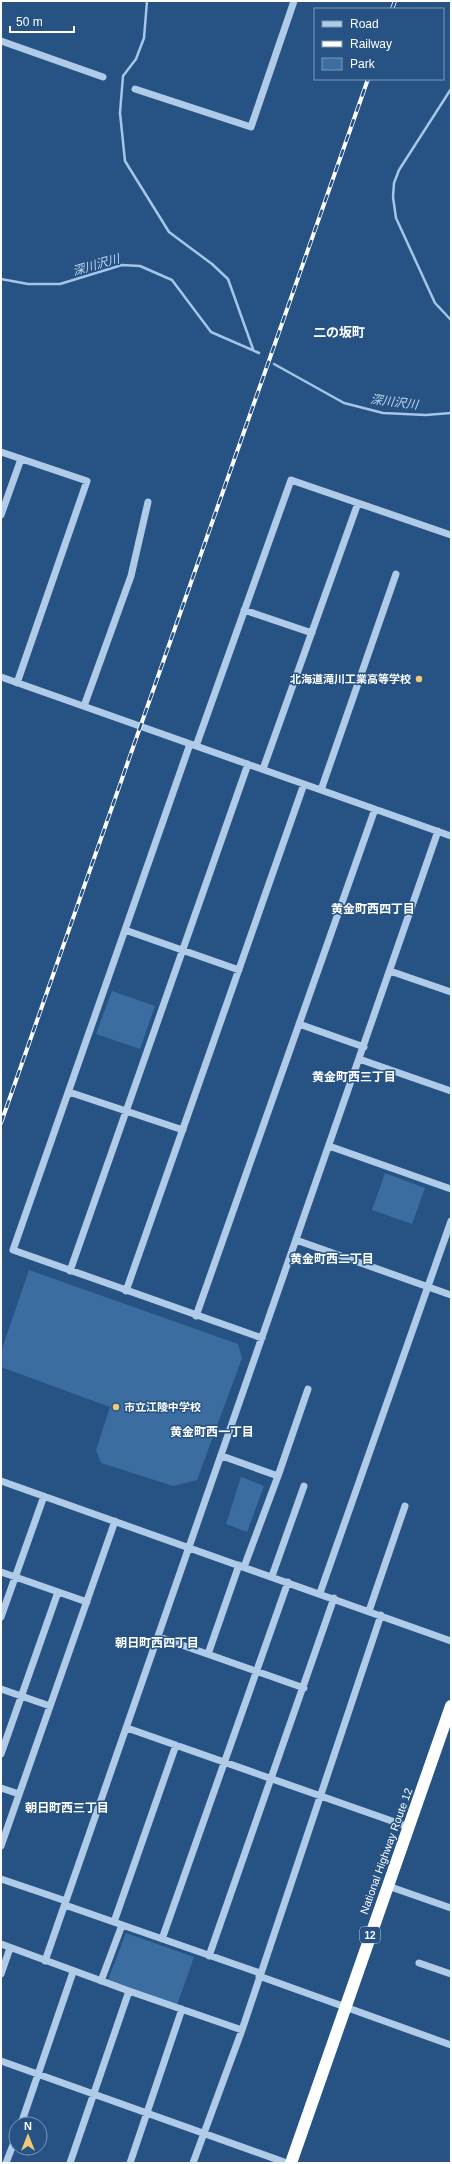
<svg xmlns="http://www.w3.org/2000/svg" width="452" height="2164" font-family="Helvetica,'Noto Sans JP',sans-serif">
<rect width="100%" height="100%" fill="#265384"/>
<path fill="#3b6da1" d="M112,991L155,1006L140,1049L96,1034Z
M385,1173L425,1188L412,1224L372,1210Z
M29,1270L238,1344L242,1358L197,1480L173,1486L101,1463L96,1450L110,1407L1,1367V1352Z
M241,1477L264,1486L247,1532L226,1524Z
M126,1933L194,1957L177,2005L108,1980Z"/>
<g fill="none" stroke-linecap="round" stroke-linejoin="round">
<path stroke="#a5c6e8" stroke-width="2.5" d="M147,1L144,38L136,59L123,76L120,113L125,161L169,232L212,264L228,279L253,349
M451,89L399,170L394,183L393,197L396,218L435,303L451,320
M1,279L28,284H60L122,265L140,266L172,280L211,332L259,353
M274,364L344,403L383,413L426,415L451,413"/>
<path stroke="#b0cbe8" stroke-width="7" d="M1,41L103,77
M135,89L251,127L294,1
M1,452L87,481L17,683
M1,515L21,459
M244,610L312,633
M1,677L451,836
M84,706L131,576L148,502
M190,744L13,1250L262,1338
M196,746L291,480L451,535
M263,769L358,503
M321,790L396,574
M125,930L239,970
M390,971L451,992
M299,1024L364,1047
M359,1059L451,1091
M69,1092L183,1130
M329,1146L451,1189
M296,1240L451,1295
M70,1271L248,764
M126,1291L304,784
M196,1316L375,809
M222,1456L278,1476L244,1567
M278,1476L308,1389
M1,1481L451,1641
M1,1572L87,1602
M272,1576L304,1486
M320,1593L451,1221
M369,1611L405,1506
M1,1617L44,1496
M159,1637L304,1688
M208,1654L239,1565
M1,1689L50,1706
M127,1728L409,1827
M1,1754L58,1592
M1,1788L19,1794
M1,1846L115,1521
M1,1879L66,1901
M388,1886L451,1908
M65,1905L260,1973
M114,1922L176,1745
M162,1939L288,1582
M1,1944L129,1991L70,2163
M209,1956L334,1598
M45,1961L438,831
M419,1963L451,1974
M1,1974L10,1948
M259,1976L451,2045
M101,1981L122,1925
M129,1991L242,2030
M1,2061L287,2163
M21,2124L73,1972
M6,2163L16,2137
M130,2163L182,2009
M193,2163L242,2030L381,1615"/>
<path stroke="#fff" stroke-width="12" d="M291,2163L451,1706"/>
<defs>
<path id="rail" d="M392,9L395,1
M1,1123L368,79"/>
</defs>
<use href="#rail" stroke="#fff" stroke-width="4"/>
<use href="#rail" stroke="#265384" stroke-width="2.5" stroke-dasharray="8" stroke-linecap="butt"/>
</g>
<g fill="#f0c976" stroke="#265384" stroke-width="1.5">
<circle cx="419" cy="679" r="4"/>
<circle cx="116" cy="1407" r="4"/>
</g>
<g text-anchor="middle" stroke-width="3" stroke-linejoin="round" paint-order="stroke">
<rect fill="#265384" stroke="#becbda" stroke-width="1" x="360" y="1927" width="20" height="16" rx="3"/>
<g font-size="10" font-weight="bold" fill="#fff">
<text x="370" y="1939">12</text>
</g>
<g font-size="11" font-weight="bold" fill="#fff" stroke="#265384" text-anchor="end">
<text x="411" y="683">北海道滝川工業高等学校</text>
<text x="124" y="1411" text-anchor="start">市立江陵中学校</text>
</g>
<g font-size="11" fill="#fff" stroke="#265384">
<text transform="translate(386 1851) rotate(-70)" y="4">National Highway Route 12</text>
</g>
<g font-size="12" font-style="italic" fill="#bcd5ef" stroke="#265384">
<text transform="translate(96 265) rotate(-16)" y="4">深川沢川</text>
<text transform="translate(394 402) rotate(7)" y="4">深川沢川</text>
</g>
<g font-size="12" font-weight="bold" fill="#fff" stroke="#265384">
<text x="373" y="913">黄金町西四丁目</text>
<text x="354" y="1081">黄金町西三丁目</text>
<text x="332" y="1263">黄金町西二丁目</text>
<text x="212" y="1436">黄金町西一丁目</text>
<text x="157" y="1647">朝日町西四丁目</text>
<text x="67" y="1812">朝日町西三丁目</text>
</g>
<g font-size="13" font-weight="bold" fill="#fff" stroke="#265384">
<text x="339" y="337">二の坂町</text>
</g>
</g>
<rect width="452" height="2164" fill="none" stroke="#ffffff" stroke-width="4"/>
<rect x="314" y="8" width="130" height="72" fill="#265384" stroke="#7d98b5"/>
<rect x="322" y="21" width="20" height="6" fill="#b0cbe8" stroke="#7d98b5"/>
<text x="350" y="28" font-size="12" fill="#ffffff">Road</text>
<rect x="322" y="41" width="20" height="6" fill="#ffffff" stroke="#7d98b5"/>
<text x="350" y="48" font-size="12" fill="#ffffff">Railway</text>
<rect x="322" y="58" width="20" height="12" fill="#3b6da1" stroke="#7d98b5"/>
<text x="350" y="68" font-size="12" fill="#ffffff">Park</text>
<g transform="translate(28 2136)"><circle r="19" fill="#265384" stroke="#7d98b5"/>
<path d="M0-3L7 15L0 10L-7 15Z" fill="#f0c976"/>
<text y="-6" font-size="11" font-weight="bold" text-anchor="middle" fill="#ffffff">N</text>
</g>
<path d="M10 26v6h64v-6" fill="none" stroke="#ffffff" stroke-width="2"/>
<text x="16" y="26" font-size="12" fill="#ffffff" stroke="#265384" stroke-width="3" paint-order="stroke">50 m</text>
</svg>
